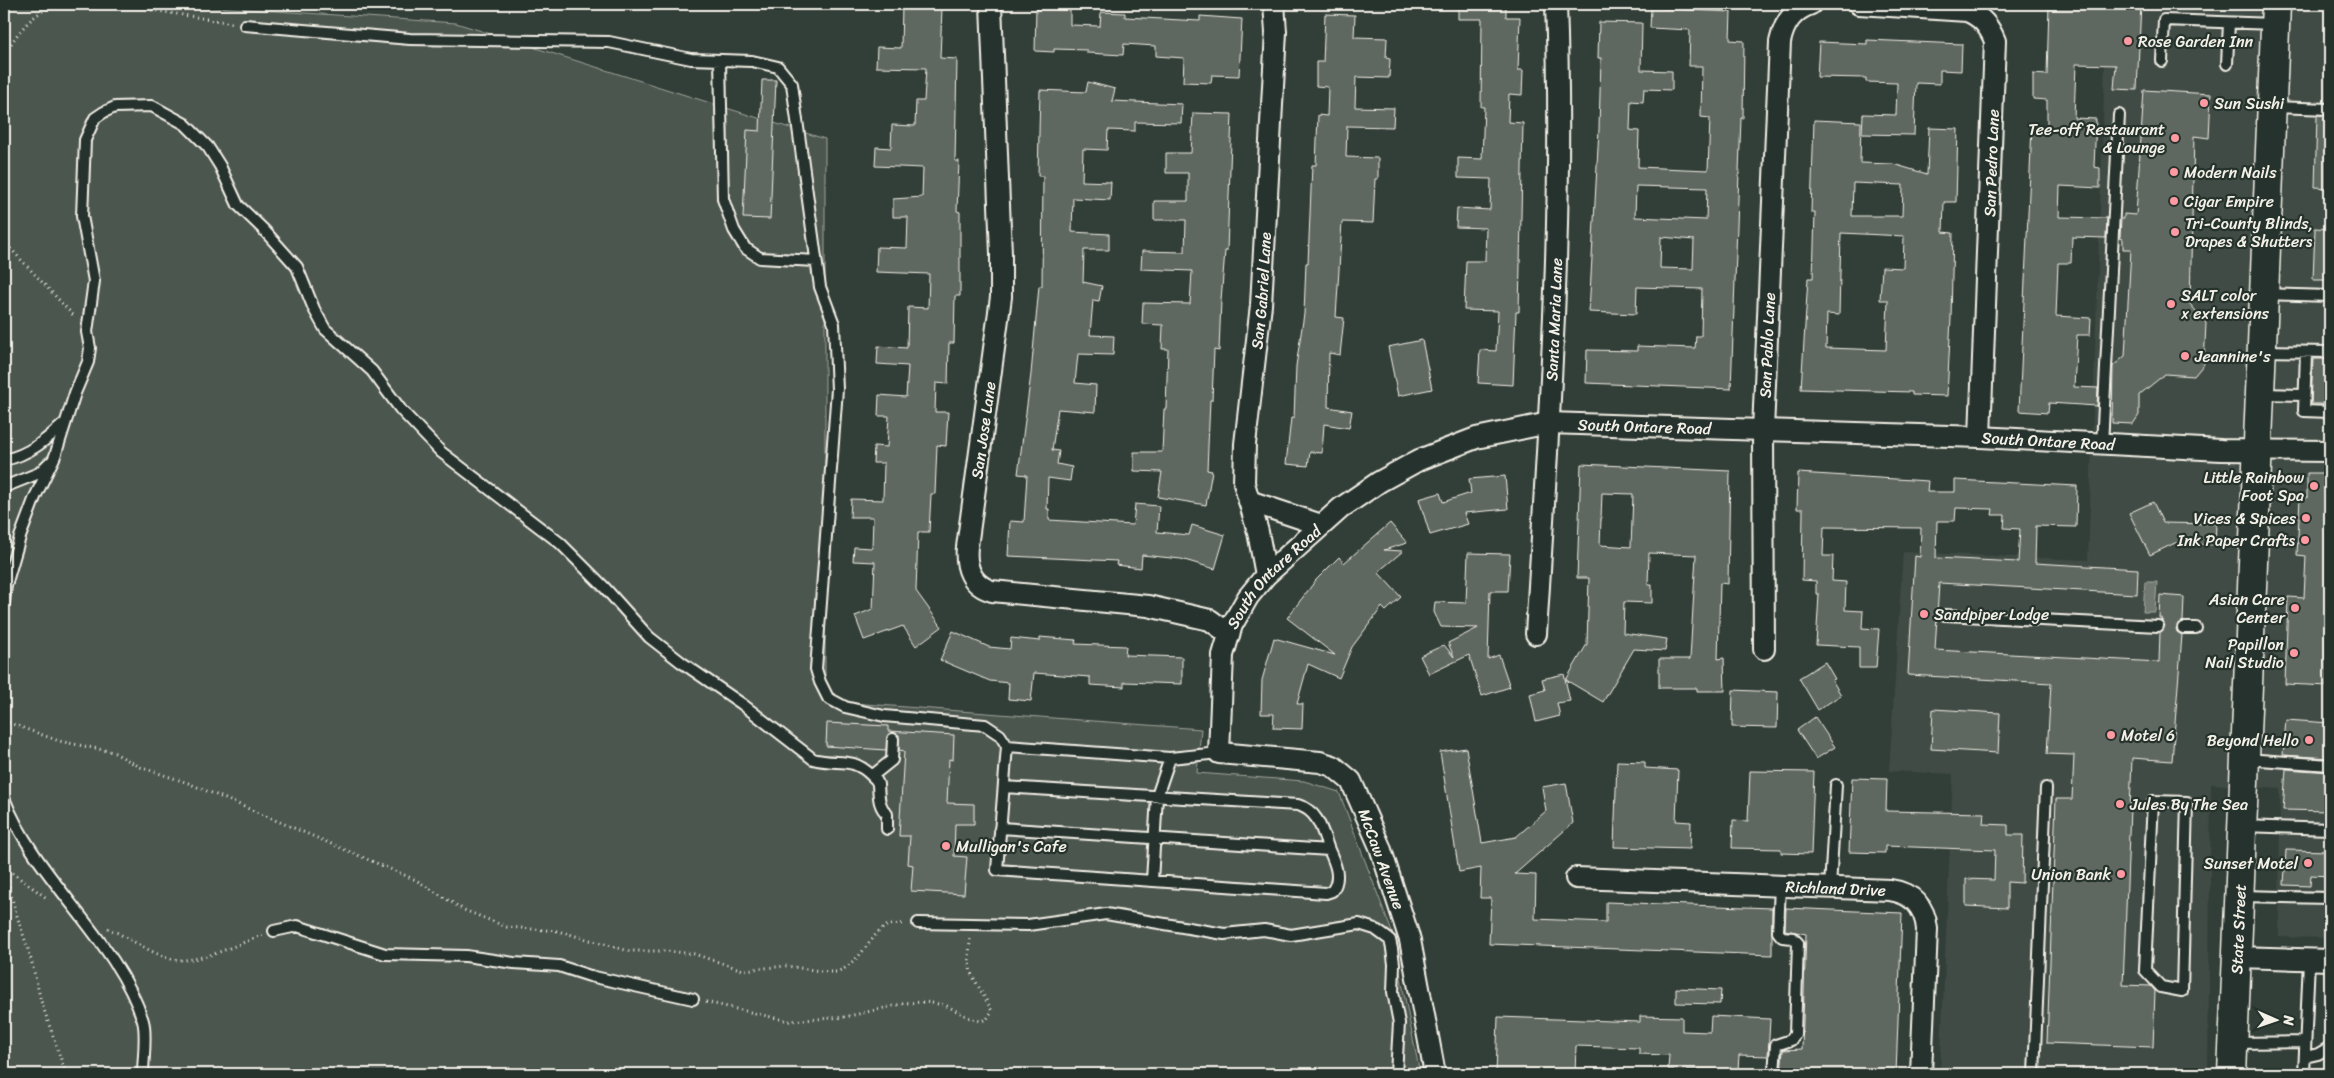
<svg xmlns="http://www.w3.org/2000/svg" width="2334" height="1078" font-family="Sriracha,sans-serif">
<rect width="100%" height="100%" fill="#323e38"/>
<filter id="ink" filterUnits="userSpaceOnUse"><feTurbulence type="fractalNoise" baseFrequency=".02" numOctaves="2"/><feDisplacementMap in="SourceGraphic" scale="10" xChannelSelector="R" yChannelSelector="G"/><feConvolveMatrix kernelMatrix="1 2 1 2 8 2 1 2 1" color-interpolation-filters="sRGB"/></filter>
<g filter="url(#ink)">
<path fill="#404b44" d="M2107,4H2330V938L2279,937L2280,789L2211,784L2208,1074H1940L1953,774L1889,771L1903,552L2088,560Z"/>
<path fill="#4c564f" stroke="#a0a49c" d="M4,4H170L456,23L825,139V701L1201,729L1197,773L1304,781L1339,792L1392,932L1420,1074H4Z"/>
<path fill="#727972" stroke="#a6a9a1" d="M2145,582H2157L2155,612H2143Z"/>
<path fill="#5f6861" stroke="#f4f1e8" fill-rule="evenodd" d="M1458,4H1506V17H1520L1518,70H1523L1522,95L1509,94L1508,122L1523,123L1519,312H1516L1513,385L1478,383L1480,350L1496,351L1498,311L1464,310L1466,261H1485L1486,228L1456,227L1457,208L1490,210L1491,179L1458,178V158L1482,159L1484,107H1481L1482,19H1458Z
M2049,4H2141L2137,90L2114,89L2116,65L2076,64L2074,118L2096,119L2094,167L2100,168V188L2060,186L2059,217L2107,218L2106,238L2072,237L2071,263H2058L2056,316L2091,318L2090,335H2077L2074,387L2098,388L2097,406L2049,403L2048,413L2019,411L2032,127H2047V100L2033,99V74L2047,75Z
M902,6L942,8L940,58L957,59L955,161H959L957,211L960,212V296H955L954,343H949L948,384L936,383L935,412H948L946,446L937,445L935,494H931L929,532H918L916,591L942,627L916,646L903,626L864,640L855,616L873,609L875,562L853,561L854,547L872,548L873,517H850L851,499L883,500L884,463H873L874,446L887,447L889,416H878L879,395L906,397L908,366L877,364L878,346L907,348L908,307L928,308L929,274L876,272L877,247L907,248L908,217H893V199L922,197L923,168L875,166L876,147L891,148L892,125L915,126L916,101H924L926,68L876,67L877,47L901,48Z
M1651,8L1731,12L1730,40L1744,41L1743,118H1741L1731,389L1586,383L1587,350L1637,351V346L1695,348L1696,336H1701L1702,289L1637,287L1636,314L1589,312L1599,129L1601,58H1598L1599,22L1642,23L1641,70L1672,71V90L1644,89L1643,102L1631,101L1630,130L1639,131L1638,167L1708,170L1710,118L1701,117L1702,66H1689L1690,30L1650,28ZM1636,186L1707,188L1706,220L1635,217ZM1661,237L1694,240L1693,269L1660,268Z
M1036,9L1070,10V25L1100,26L1101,12L1125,13V17L1200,21V16L1242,19L1239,76L1212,75L1211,83L1183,82L1184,58L1156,56V46L1124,44L1123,55L1087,53V50L1054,49V52L1035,51Z
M1325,14L1355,15L1354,37L1387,38L1386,58L1390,59L1389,78L1356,77L1355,107L1394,108L1393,127L1347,126L1346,157L1378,158V179H1375L1373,223L1342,222L1336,317L1344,318L1340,355L1329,353L1328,407L1352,411L1349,428L1324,424L1322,453L1310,452L1308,466L1286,464L1291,418H1294L1296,366L1304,314L1306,263H1308L1312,165H1316L1318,115L1327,116L1328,87L1316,86V62H1323Z
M1867,40L1962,44L1961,71L1940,70V84L1916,83L1914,135L1862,134L1863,114L1896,115L1897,83L1866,82V78L1817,77L1819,42L1867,44Z
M762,80H776L770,219L743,218L747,130L760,131Z
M1088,82L1115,89L1112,101L1182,104L1181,123L1135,122V131L1108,130L1107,150L1083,149L1082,181L1111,182L1110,200L1073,198L1072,232L1109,234V250H1084L1083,282L1102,286L1099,301L1093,300L1090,335L1114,336L1113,355L1078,354L1075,383L1096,385L1095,412L1058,409L1052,450L1059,451L1057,464L1072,467L1070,481L1048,478L1047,509H1049V520L1133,525L1135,504L1159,506L1157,532L1189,535L1192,525L1225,535L1215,569L1181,559L1142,555L1141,568L1116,565L1117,561L1008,556L1010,521L1024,522L1027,475L1018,474L1031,374L1039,286H1042L1043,176H1038L1040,90L1086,92Z
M2144,90L2211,94L2209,138L2194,136L2190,304L2206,323L2204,364L2194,376L2165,374L2139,395V415L2133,424L2112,423L2113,366L2125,356L2131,249H2123V239L2120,238L2121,219H2124V214L2136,215Z
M1193,113L1232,114L1227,251H1225L1221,300L1219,351L1214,350L1212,400H1210L1207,470L1212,471L1206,505L1158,497L1162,472L1134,471V452H1162L1164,409H1166L1168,349H1162L1163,325L1142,324L1143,303L1190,304L1192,271L1141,269L1142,251L1185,252L1186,220H1154V201H1188V173H1166V153H1191Z
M2317,115L2330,116V188L2315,187Z
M1814,120L1861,122L1860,163L1893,164L1927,174L1929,128L1958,129L1956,202H1944L1943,232L1953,233L1951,318L1947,396L1912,395V392L1801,389L1808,278H1813L1815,212H1811ZM1853,183L1903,185L1902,216H1852ZM1841,233L1904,236L1903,268L1882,267L1880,300H1888L1886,350L1826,348L1827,314L1839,315Z
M2315,228L2330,229V280H2313Z
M1422,340L1432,389L1398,396L1388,347Z
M2313,359H2330V404H2311Z
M1581,464L1730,471L1728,584L1720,583L1718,659L1724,658L1725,691H1697V688H1659V659H1690L1696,555L1649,553L1648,585H1652V603L1624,602L1623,633L1667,639L1665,651L1634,649L1603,702L1566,680L1587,644L1589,578H1577ZM1602,493L1633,494L1631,547L1600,545Z
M1798,473L1928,481L1927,492H1955V480L2077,486L2076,527L2036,526L2035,563L2138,569L2137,594L1939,583L1935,650L2159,662L2160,632L2165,626L2161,618H2159L2160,595L2184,597L2183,621L2176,628L2177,632L2182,635L2172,761L2132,758L2123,985L2151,986L2155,991L2153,1047L2047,1043L2056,799H2072L2074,755L2047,754L2051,683L1908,675L1915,556L1920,557L1921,528L1824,527L1823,556H1833L1832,581L1846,582L1845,610L1863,611L1862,628L1879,629L1876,668H1859V647L1816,645L1819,594H1816V581L1802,580L1803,509H1797ZM1956,508L1993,509L1992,515H2005L2004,528L2020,529L2018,562L1936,558L1937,521H1955Z
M2307,473H2330V686L2285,684L2288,597L2304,598L2306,556L2297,555L2300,498H2307Z
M1505,476L1508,509L1464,513L1468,524L1430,535L1419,499L1440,493L1443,502L1471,493L1469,479Z
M2153,502L2163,523L2216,524L2215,545L2175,543L2150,555L2129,513Z
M1390,523L1407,543L1384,550L1403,551L1378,572L1401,597L1386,611L1382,607L1352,647L1339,678L1308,664L1297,704H1303L1302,729L1273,728L1274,714H1261L1262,680L1274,638L1335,655L1287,618L1316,580L1339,557L1344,563Z
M1468,553L1510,554L1508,591H1490L1488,659L1499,655L1510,687L1482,696L1469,655L1429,674L1420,656L1444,645L1454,657L1448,643L1478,628L1441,627L1434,612L1435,602L1466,603Z
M953,631L989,647L1010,649L1011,638L1040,641V637L1076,640L1075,644L1126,646L1125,655L1182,657V684L1124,682V687L1090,685V677L1034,673L1031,701L1008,699L1009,683L990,681L940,660Z
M1825,662L1835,679L1832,680L1841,695L1818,710L1799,678Z
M1564,674L1570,701L1557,703L1560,716L1536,722L1530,694L1545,690L1542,679Z
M1733,690L1778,692L1777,728L1732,727Z
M1933,709L2000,713L1998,753L1931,749Z
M1815,717L1835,747L1816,759L1797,730Z
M2286,720L2330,723V758L2283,755Z
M827,723L888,726V731L954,735L953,760L949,759L947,803L974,804V824H955L954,856L967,857L964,894L911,891L913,865L908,864L910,836H899L904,751L899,750V735L893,732L888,735L886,750L826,746Z
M1466,748L1482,843L1516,837L1546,811L1542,787L1566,783L1573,823L1515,874L1536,875L1535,919L1606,922V902L1772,908V955L1489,944L1491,898H1480L1481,868L1459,872L1440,752Z
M1617,761L1645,762V768L1678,770L1676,821L1691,822L1690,849L1614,847Z
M2286,769L2330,772V811L2283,810Z
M1750,771L1814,772L1811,854L1781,853V849L1732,848L1733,820L1748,821Z
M1852,778L1887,779L1886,811L1984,813L1983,824L2008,825V835H2023L2022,883L2007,882V908L1966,906V879L1994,880L1995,850L1885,846V853L1849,852Z
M2286,850L2330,851V876L2311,875L2310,886L2284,885Z
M1786,908L1902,913L1896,1074H1781L1783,1050L1802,1049L1806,934L1785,930Z
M1676,988L1721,990L1720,1004L1676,1003Z
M1640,1016L1682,1017V1031L1710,1032L1711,1016L1770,1019L1768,1056L1739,1055L1738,1070L1668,1069L1669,1055L1639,1054V1048L1576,1046L1575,1074H1496L1498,1017L1640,1022Z"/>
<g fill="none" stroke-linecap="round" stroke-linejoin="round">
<defs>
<path id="service" d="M245,25L410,39L609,42L691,59L752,61L778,67L792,84L820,287L834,324L837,389L816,669L820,682L828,698L845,707L884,716L985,725L1000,735L1007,746L997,870L1326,893L1332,891C1342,878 1335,863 1329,850L1000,828
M720,60L723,199L734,230L745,248L760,258L816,261
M2162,61L2164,20L2274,24
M2227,64L2229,23
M2272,107L2330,109
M2265,294L2330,296
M2263,351L2330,352
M2306,352L2304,411L2330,412
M2260,394L2304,395
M2102,445L2119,115
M4,460C29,455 46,440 65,423
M4,487L39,473L49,463
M4,603L6,585L20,537L35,497L55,456L75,393L88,362L90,348L87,332L94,281L82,216L85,140L95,118L104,112L115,107L152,106L185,124L208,147L220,166L238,205L263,229L297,267L314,309L325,329L372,371L401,410L441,452L560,543L605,588L649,637L681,662L742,704L813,759C838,766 851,755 872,776C875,779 878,781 878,785C879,796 878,806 887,814V829
M1945,615L2158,626
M2183,628H2196
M1007,746L1170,758
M2246,759L2330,765
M872,776L892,760L893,739
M1004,787L1298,805C1319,811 1322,831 1329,850
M4,798C35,879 118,940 143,1021C147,1034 143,1060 143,1074
M2153,801L2187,802L2182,991L2161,987L2145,970Z
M2243,826L2330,829
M1152,881L1157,796L1170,758L1219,753
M1830,888L1836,785
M2241,896L2330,898
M918,923L1028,925L1106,914L1224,934L1264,930L1291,935L1359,924L1375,929L1390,940L1392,949L1394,964L1393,992L1399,1023L1396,1074
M274,931L297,926L385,954L466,956L514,963L559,966L590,976L693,999
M2235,1043L2304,1042
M2305,1057L2318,1054L2330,1047
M1774,1074L1776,1045L1791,1040L1795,1034L1798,943L1793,938L1782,937L1778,932L1780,885
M2034,1074L2046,788
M2304,1074L2309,960"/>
<g id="minor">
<path d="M991,4L1001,254V297L967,547C965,567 971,585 992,591L1148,606L1210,620L1229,634"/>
<path d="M1859,4L1967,11C1982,17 1989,26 1995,41L1980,437"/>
<path d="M1249,501L1321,525"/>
<path id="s1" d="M1266,575L1258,532L1244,483L1245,444L1261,305L1276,32L1274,4"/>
<path id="s2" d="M1536,634C1549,424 1564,214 1556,4"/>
<path id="s3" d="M1764,649L1763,430L1780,42C1784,23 1793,10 1811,4"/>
<path id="s4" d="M1576,878L1890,890C1913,893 1925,907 1927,929L1921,1074"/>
<path d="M2237,957L2330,960"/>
<path id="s5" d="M1435,1074L1410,940L1380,847L1351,781L1333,766L1320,762L1219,753L1223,655L1232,625L1248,597L1266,575L1341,508L1379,482L1419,460L1476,438L1549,423L1980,437L2221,450L2330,451"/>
</g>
<g id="primary">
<path id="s6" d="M2232,1074L2276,4"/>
</g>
</defs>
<use href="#service" stroke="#f4f1e8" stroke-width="14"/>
<use href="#minor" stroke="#f4f1e8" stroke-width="24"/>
<use href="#primary" stroke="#f4f1e8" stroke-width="31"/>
<path stroke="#f4f1e8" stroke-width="3" stroke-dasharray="1 4" stroke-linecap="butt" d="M97,4L140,8L232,23
M4,57C13,37 34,10 57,5C65,3 76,4 85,4
M4,235L9,247L75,317
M4,721L59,741L113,752L140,767L188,783L416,880L464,910L507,927L558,931L629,951H667L694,954L743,970L786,966L828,972H837L845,968L858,957L877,933L886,926L905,923
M4,867L48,899
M4,867L15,910L30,955L41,1001L66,1074
M108,928C125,936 160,959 178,960C206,961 237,944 263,935
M706,1002L789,1021L845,1017L906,1003L925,1002L945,1005L972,1019L981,1021L987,1019L992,1011L971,973L969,962L970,937"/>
<use href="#service" stroke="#26332d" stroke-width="10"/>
<use href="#minor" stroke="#26332d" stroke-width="20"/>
<use href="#primary" stroke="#26332d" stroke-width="28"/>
</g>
</g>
<g fill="#ff9aa2" stroke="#26332d" stroke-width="2">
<circle cx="2128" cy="41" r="5"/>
<circle cx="2204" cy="103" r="5"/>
<circle cx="2175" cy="138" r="5"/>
<circle cx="2174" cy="172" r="5"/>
<circle cx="2174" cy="201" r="5"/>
<circle cx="2175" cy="232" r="5"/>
<circle cx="2171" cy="304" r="5"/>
<circle cx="2185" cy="356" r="5"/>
<circle cx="2314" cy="486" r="5"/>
<circle cx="2306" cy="518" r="5"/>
<circle cx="2305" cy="540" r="5"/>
<circle cx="2295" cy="608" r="5"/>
<circle cx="1924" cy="614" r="5"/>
<circle cx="2294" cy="653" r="5"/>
<circle cx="2111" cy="735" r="5"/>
<circle cx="2309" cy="740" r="5"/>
<circle cx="2120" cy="804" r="5"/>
<circle cx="946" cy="846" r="5"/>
<circle cx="2308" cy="863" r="5"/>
<circle cx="2121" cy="874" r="5"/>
</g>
<g text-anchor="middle" stroke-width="4.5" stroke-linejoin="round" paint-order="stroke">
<g font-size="16" fill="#f4f1e8" stroke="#26332d" text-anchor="start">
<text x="2138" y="47">Rose Garden Inn</text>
<text x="2214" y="109">Sun Sushi</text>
<text x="2165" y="135" text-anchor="end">Tee-off Restaurant<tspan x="2165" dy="18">&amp; Lounge</tspan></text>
<text x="2184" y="178">Modern Nails</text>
<text x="2184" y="207">Cigar Empire</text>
<text x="2185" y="229">Tri-County Blinds,<tspan x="2185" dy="18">Drapes &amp; Shutters</tspan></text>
<text x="2181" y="301">SALT color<tspan x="2181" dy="18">x extensions</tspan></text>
<text x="2195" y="362">Jeannine's</text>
<text x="2304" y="483" text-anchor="end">Little Rainbow<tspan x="2304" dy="18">Foot Spa</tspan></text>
<text x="2296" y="524" text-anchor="end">Vices &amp; Spices</text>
<text x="2295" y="546" text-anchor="end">Ink Paper Crafts</text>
<text x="2285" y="605" text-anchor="end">Asian Care<tspan x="2285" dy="18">Center</tspan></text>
<text x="1934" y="620">Sandpiper Lodge</text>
<text x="2284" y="650" text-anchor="end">Papillon<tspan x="2284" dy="18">Nail Studio</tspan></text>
<text x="2121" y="741">Motel 6</text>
<text x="2299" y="746" text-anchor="end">Beyond Hello</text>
<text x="2130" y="810">Jules By The Sea</text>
<text x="956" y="852">Mulligan's Cafe</text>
<text x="2298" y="869" text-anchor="end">Sunset Motel</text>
<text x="2111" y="880" text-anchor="end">Union Bank</text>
</g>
<g font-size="16" fill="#f4f1e8" stroke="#26332d">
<text transform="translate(1991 163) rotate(-88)" y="6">San Pedro Lane</text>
<text dy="6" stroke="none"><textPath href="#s1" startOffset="288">San Gabriel Lane</textPath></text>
<text dy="6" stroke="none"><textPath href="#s2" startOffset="315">Santa Maria Lane</textPath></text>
<text dy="6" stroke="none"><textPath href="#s3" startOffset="304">San Pablo Lane</textPath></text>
<text dy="6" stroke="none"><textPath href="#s5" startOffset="1058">South Ontare Road</textPath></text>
<text transform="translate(983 430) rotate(-82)" y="6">San Jose Lane</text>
<text dy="6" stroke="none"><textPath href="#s5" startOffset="1462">South Ontare Road</textPath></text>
<text dy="6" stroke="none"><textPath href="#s5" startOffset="638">South Ontare Road</textPath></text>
<text transform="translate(1382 859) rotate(70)" y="6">McCaw Avenue</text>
<text dy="6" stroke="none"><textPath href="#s4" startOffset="260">Richland Drive</textPath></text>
<text dy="6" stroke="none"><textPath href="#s6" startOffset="145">State Street</textPath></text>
</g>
</g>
<rect width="2334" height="1078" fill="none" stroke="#26332d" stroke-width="20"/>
<rect x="10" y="10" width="2314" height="1058" fill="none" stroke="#f4f1e8" stroke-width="2" filter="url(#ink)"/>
<g transform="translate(2276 1020) rotate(92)" stroke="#26332d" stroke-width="4" paint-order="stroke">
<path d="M0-4L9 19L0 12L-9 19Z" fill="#f4f1e8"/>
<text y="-8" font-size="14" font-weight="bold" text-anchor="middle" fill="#f4f1e8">N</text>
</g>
</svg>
